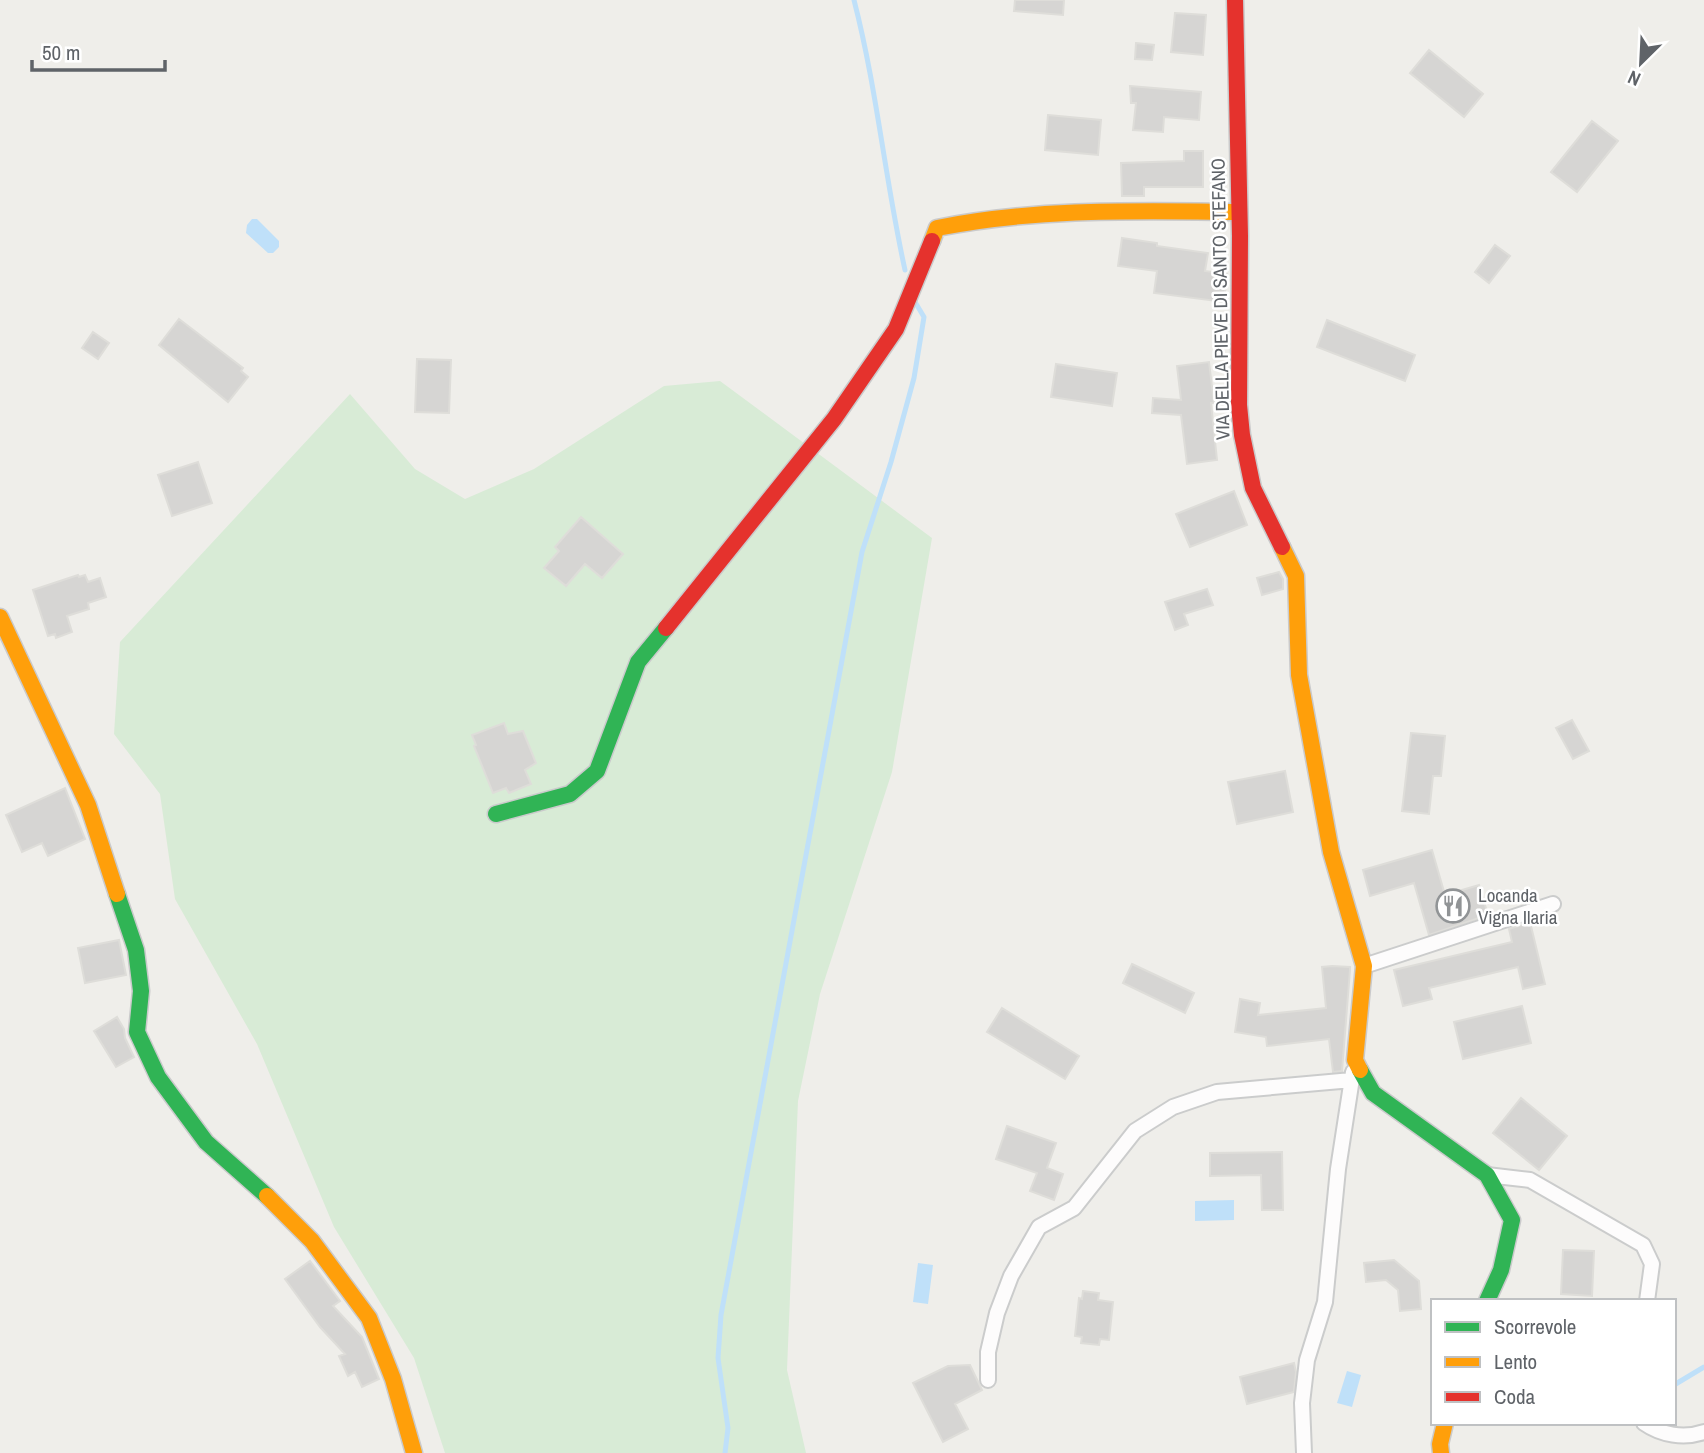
<svg xmlns="http://www.w3.org/2000/svg" width="1704" height="1453" font-family="'Archivo Narrow',sans-serif">
<rect width="100%" height="100%" fill="#efeeea"/>
<path fill="#d8ebd6" d="M720,381L932,538L892,772L820,994L798,1101L787,1370L806,1453H445L414,1358L334,1227L257,1044L175,899L160,794L114,734L120,642L350,394L415,469L465,499L534,469L664,386Z"/>
<path fill="#bfe0f9" d="M252,219H257L279,241V247L273,253H268L246,233L247,225Z
M1234,1200V1220L1195,1221V1201Z
M918,1263L933,1265L928,1304L913,1302Z
M1347,1371L1361,1375L1352,1407L1337,1403Z"/>
<g fill="none" stroke-linecap="round" stroke-linejoin="round">
<path stroke="#bfe0f9" stroke-width="5" d="M854,0C877,89 885,180 905,270
M1674,1385L1704,1367
M725,1453L728,1428L718,1358L721,1315L862,552L891,462L914,378L924,317L915,302"/>
</g>
<path fill="#d6d5d3" stroke="#deddd9" stroke-width="2" d="M1015,0H1064L1063,15L1014,11Z
M1175,13L1206,15L1203,55L1171,52Z
M1136,43L1154,45L1152,60L1135,59Z
M1429,50L1483,94L1464,117L1410,73Z
M1130,86L1201,92L1199,120L1164,117L1163,132L1133,130L1136,103H1131Z
M1048,115L1101,120L1098,155L1045,150Z
M1592,121L1618,141L1577,192L1551,172Z
M1184,151H1203V187H1144V196H1122L1121,163L1184,161Z
M1122,238L1157,243V246L1208,253L1205,271L1227,274L1224,302L1154,293L1157,271L1118,266Z
M1495,245L1510,256L1489,283L1475,272Z
M179,319L243,368L241,371L248,377L228,402L159,345Z
M1327,320L1415,355L1405,381L1317,347Z
M93,332L109,343L98,359L82,348Z
M417,359L451,360L449,413L415,412Z
M1209,362L1214,403H1211L1217,460L1187,464L1181,415L1152,413L1153,398L1181,400L1177,366Z
M1056,364L1117,373L1112,406L1051,397Z
M198,462L212,503L172,516L158,475Z
M1234,491L1247,525L1190,547L1176,514Z
M581,517L623,554L602,578L585,564L566,586L544,568L559,551L555,547Z
M1279,572L1283,579V589L1262,595L1257,578Z
M78,575L79,577L85,575L88,582L100,578L106,597L88,603L89,609L67,616L72,632L56,638L55,634L48,636L33,590Z
M1207,589L1213,605L1184,614L1188,625L1175,630L1165,602Z
M1572,720L1589,751L1573,759L1556,728Z
M504,723L508,734L523,731L536,763L525,770L531,784L509,793L506,788L493,793L474,746L476,745L472,735Z
M1411,733L1445,736L1441,776H1433L1429,814L1402,811Z
M1285,771L1293,812L1237,824L1228,782Z
M65,788L85,839L48,856L42,843L22,852L6,815Z
M1432,850L1445,895L1479,885L1488,915L1429,935L1414,883L1370,896L1363,870Z
M1530,922L1545,984L1523,989L1518,967L1429,988L1432,999L1403,1006L1394,970L1512,942L1509,929Z
M119,940L126,975L85,983L78,948Z
M1132,964L1194,993L1185,1013L1123,983Z
M1332,966L1350,967V970L1342,1071L1333,1072L1329,1039L1267,1046L1266,1037L1235,1032L1240,999L1260,1003L1258,1015L1326,1008L1322,967Z
M1522,1006L1531,1043L1463,1059L1454,1022Z
M1002,1008L1079,1056L1065,1079L987,1032Z
M117,1017L124,1029L125,1038L134,1057L116,1067L94,1031Z
M1521,1098L1567,1136L1539,1170L1493,1133Z
M1007,1126L1056,1143L1047,1168L1063,1174L1054,1200L1030,1191L1037,1173L996,1159Z
M1282,1152L1283,1210H1262L1261,1175L1210,1176V1153Z
M1563,1250L1594,1251L1592,1296L1561,1294Z
M1394,1260L1419,1281L1421,1309L1400,1311L1398,1290L1386,1280L1366,1282L1364,1263Z
M310,1261L340,1301L333,1306L362,1337L379,1379L362,1387L355,1372L348,1376L339,1356L345,1354L320,1327L285,1279Z
M1083,1291L1099,1293L1098,1300L1113,1302L1109,1340L1100,1339L1099,1345L1081,1343L1082,1337L1075,1336L1079,1298L1082,1299Z
M1294,1363L1296,1372L1294,1392L1247,1404L1240,1377Z
M970,1365L982,1390L955,1404L968,1429L943,1442L913,1383L948,1366Z"/>
<g fill="none" stroke-linecap="round" stroke-linejoin="round">
<defs>
<path id="street" d="M1364,966L1553,904
M1487,1175L1530,1180L1643,1245L1652,1264L1647,1301
M988,1380V1352L997,1313L1011,1276L1039,1227L1074,1208L1135,1131L1173,1107L1217,1092L1352,1080
M1644,1423C1661,1435 1684,1439 1704,1432
M1304,1453L1302,1403L1307,1360L1325,1302L1338,1169L1353,1072"/>
<path id="fast" d="M496,814L570,794L597,771L638,662L666,628
M117,894L136,950L141,991L137,1032L158,1077L206,1142L267,1196
M1360,1070L1373,1093L1487,1175L1512,1220L1501,1270L1487,1301"/>
<path id="slow" d="M932,241L937,228C1037,208 1137,211 1238,212
M1282,547L1296,576L1299,675L1331,852L1364,966L1355,1060L1360,1070
M0,617L88,805L117,894
M267,1196L312,1241L369,1318L393,1379L414,1453
M1441,1453L1440,1444L1445,1423"/>
<path id="jam" d="M1235,0L1240,236L1239,405L1242,435L1253,488L1282,547
M666,628L834,419L896,329L932,241"/>
</defs>
<use href="#street" stroke="#cbcccc" stroke-width="18"/>
<use href="#fast" stroke="#cacacb" stroke-width="19"/>
<use href="#slow" stroke="#cacacb" stroke-width="19"/>
<use href="#jam" stroke="#cacacb" stroke-width="19"/>
<use href="#street" stroke="#fdfcfc" stroke-width="14"/>
<use href="#fast" stroke="#30b455" stroke-width="16"/>
<use href="#slow" stroke="#ff9f0a" stroke-width="16"/>
<use href="#jam" stroke="#e5322d" stroke-width="16"/>
</g>
<defs>
<symbol id="restaurant-ring" viewBox="-11 -11 22 22"><circle r="9.5" fill="#fff" stroke="#919496" stroke-width="1.5"/><path d="M-5-6h1v4h1v-4h1v4h1v-4h1v5L-1.5 .5V6h-2V.5L-5-1ZM5-6V6H3V1.5H1.5Q1.5-4 5-6Z" fill="#919496"/></symbol>
</defs>
<g fill-rule="evenodd">
<use href="#restaurant-ring" x="1434" y="887" width="38" height="38"/>
</g>
<g text-anchor="middle" stroke-width="5" stroke-linejoin="round" paint-order="stroke">
<g font-size="19" fill="#5f6368" stroke="#fff">
<text transform="translate(1220 299) rotate(-91)" y="7">VIA DELLA PIEVE DI SANTO STEFANO</text>
</g>
<g font-size="19" fill="#5f6368" stroke="#fff" text-anchor="start">
<text x="1478" y="902">Locanda<tspan x="1478" dy="22">Vigna Ilaria</tspan></text>
</g>
</g>
<rect x="1431" y="1299" width="245" height="126" fill="#ffffff" stroke="#bfc1c3" stroke-width="2"/>
<rect x="1445" y="1322" width="35" height="10" fill="#30b455" stroke="#bfc1c3" stroke-width="2"/>
<text x="1494" y="1334" font-size="21" fill="#5f6368">Scorrevole</text>
<rect x="1445" y="1357" width="35" height="10" fill="#ff9f0a" stroke="#bfc1c3" stroke-width="2"/>
<text x="1494" y="1369" font-size="21" fill="#5f6368">Lento</text>
<rect x="1445" y="1392" width="35" height="10" fill="#e5322d" stroke="#bfc1c3" stroke-width="2"/>
<text x="1494" y="1404" font-size="21" fill="#5f6368">Coda</text>
<g transform="translate(1641 63) rotate(204)" stroke="#ffffff" stroke-width="5" paint-order="stroke">
<path d="M0-5L12 26L0 18L-12 26Z" fill="#5f6368"/>
<text y="-10" font-size="19" font-weight="bold" text-anchor="middle" fill="#5f6368">N</text>
</g>
<path d="M32 60v10h133v-10" fill="none" stroke="#5f6368" stroke-width="3.5"/>
<text x="42" y="60" font-size="21" fill="#5f6368" stroke="#ffffff" stroke-width="5" paint-order="stroke">50 m</text>
</svg>
